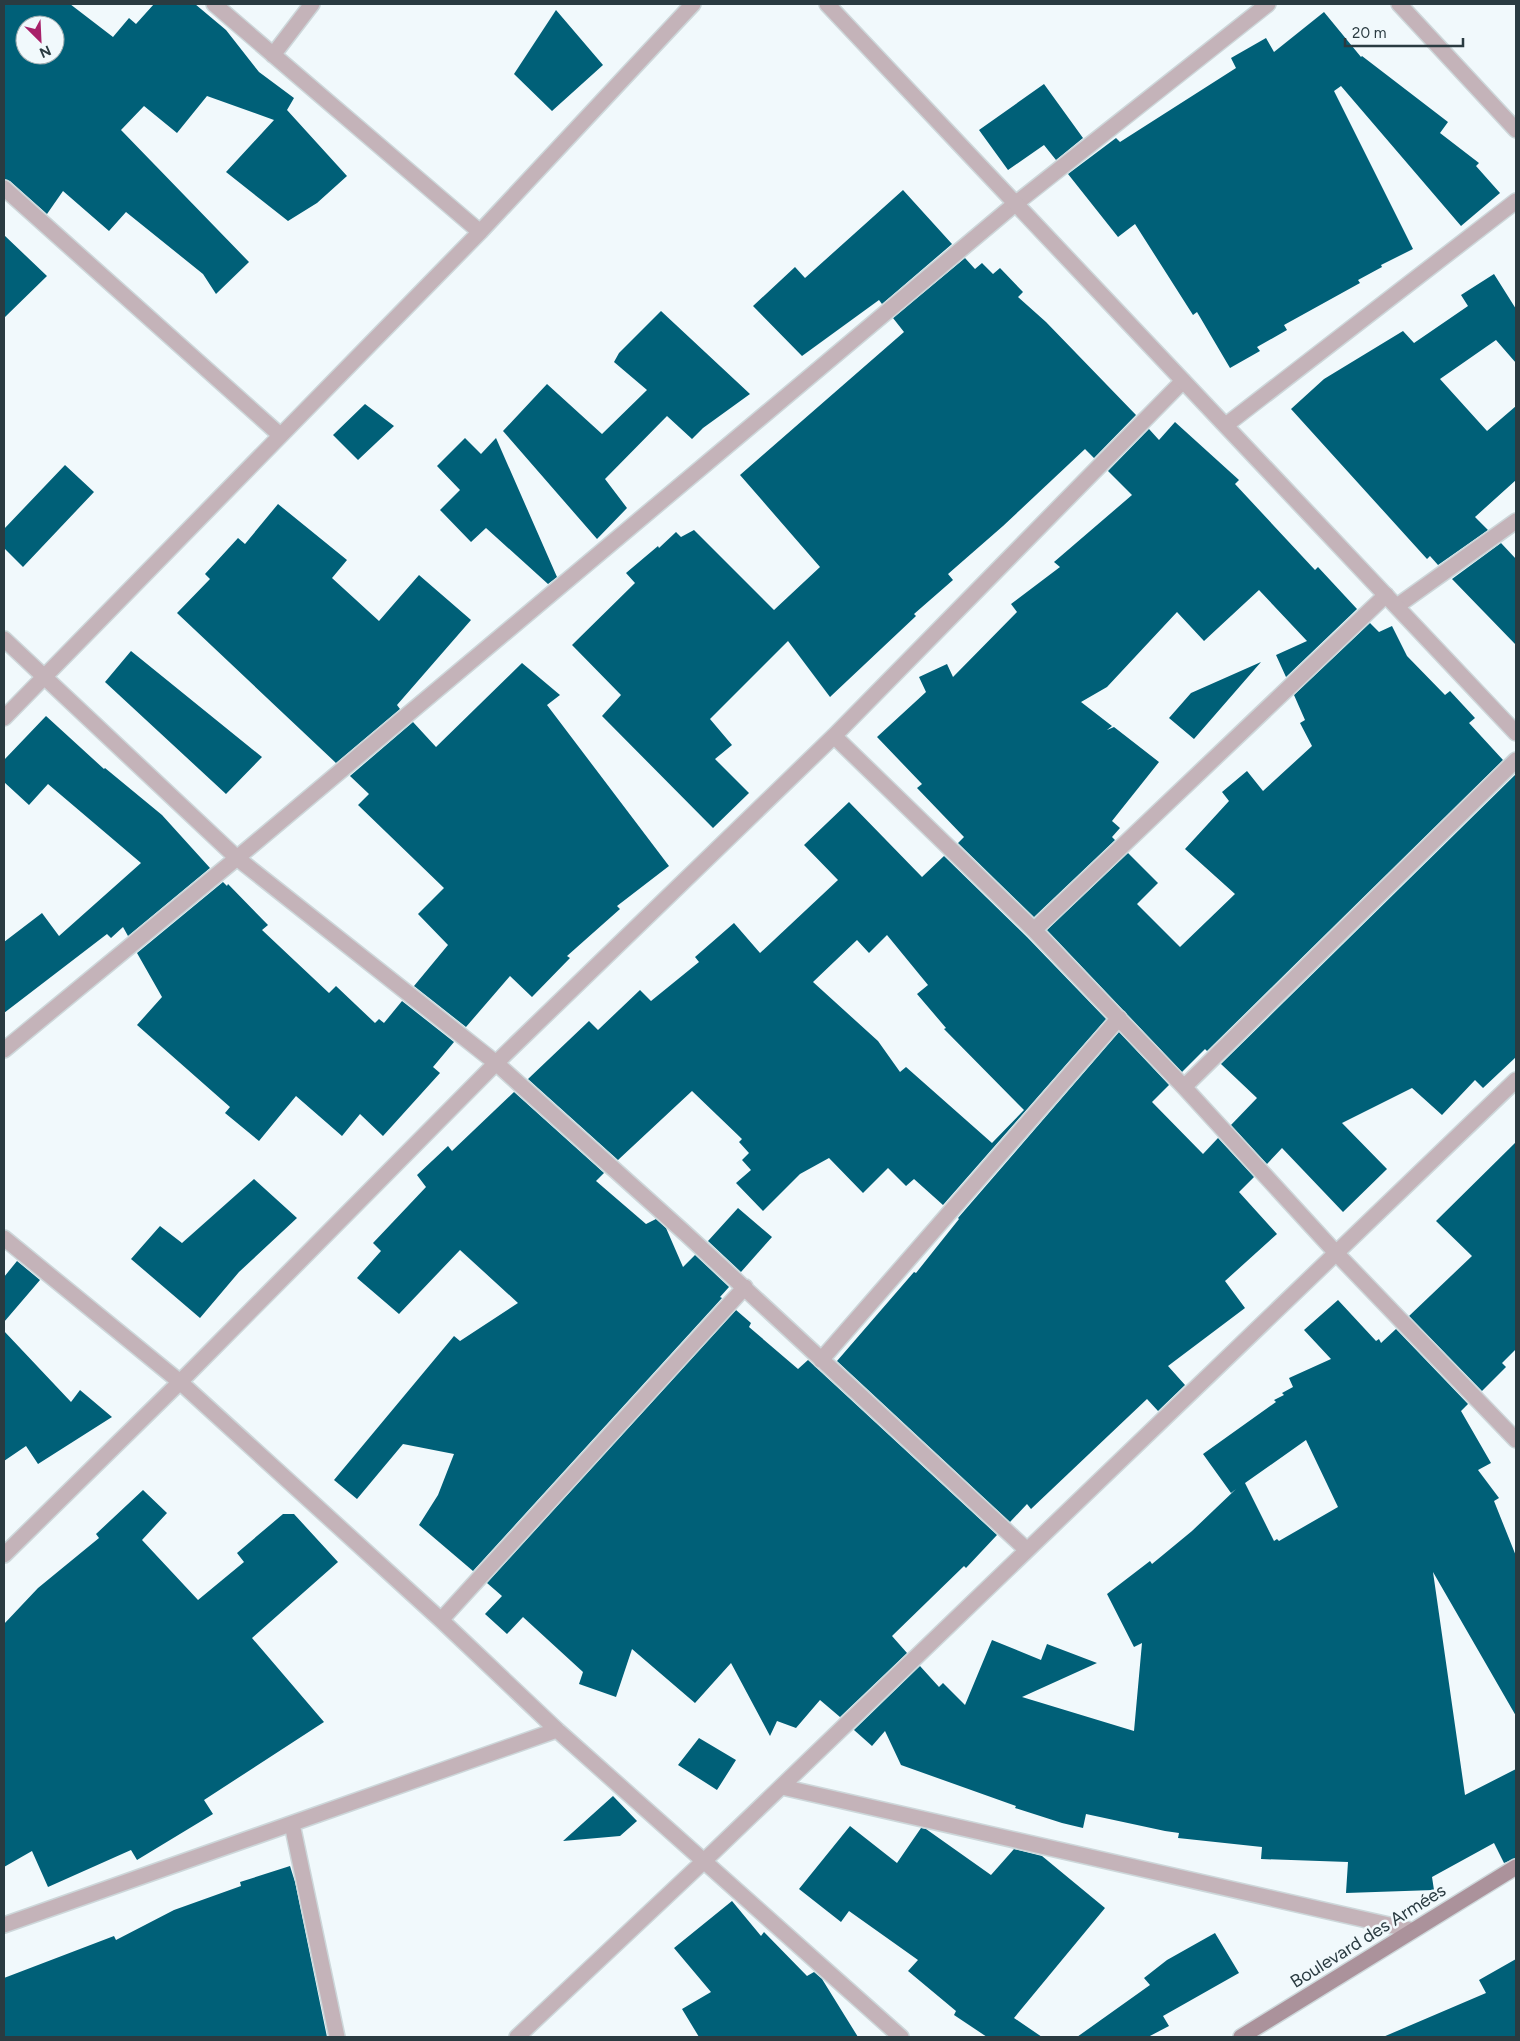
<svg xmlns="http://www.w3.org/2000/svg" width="1520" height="2041" font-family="Figtree,sans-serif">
<rect width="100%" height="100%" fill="#f1f9fc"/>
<path fill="#006078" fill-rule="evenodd" d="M4,4H70L113,37L129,18L136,24L154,4H195L226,30L259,72L294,98L287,110L347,176L317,203L288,221L226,172L274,120L207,96L177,133L144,106L121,130L249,262L216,294L203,274L126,212L109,231L63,191L47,214L10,181L4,179ZM25,25H55V55H25Z
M556,10L603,65L552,111L514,74Z
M1324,12L1361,57L1362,56L1448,122L1440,133L1479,163L1476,166L1500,193L1461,226L1341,86L1334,91L1413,249L1381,265L1382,267L1358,280L1360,283L1284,325L1287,330L1257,347L1260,351L1230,368L1197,312L1193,315L1135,224L1118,237L1068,174L1116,138L1120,142L1236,68L1231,58L1266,38L1274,52Z
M1044,84L1083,138L1056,160L1044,145L1008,170L979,130Z
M903,190L952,244L882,304L879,300L802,356L753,306L795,267L805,278Z
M4,235L47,276L4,318Z
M965,258L975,269L982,263L993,274L1000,268L1023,292L1018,297L1046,322L1136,415L1094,458L1085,449L1003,526L948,574L953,580L914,614L916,616L830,697L788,641L710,719L732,745L715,759L749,793L713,828L602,716L621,695L572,645L635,583L626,573L658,546L659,548L676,532L681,537L694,530L774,610L820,567L740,475L904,332L893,318Z
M1494,274L1516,309V363L1496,340L1440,379L1487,431L1516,406V480L1475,517L1488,530L1438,565L1430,556L1427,559L1291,409L1324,379L1403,331L1414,343L1468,306L1461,295Z
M661,311L750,394L703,428L692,439L667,416L605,479L627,508L597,539L503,431L547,384L602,434L647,390L614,362L619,353Z
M365,404L394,426L358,460L333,435Z
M1175,422L1239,480L1235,484L1315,570L1318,567L1357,609L1286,677L1276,655L1307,641L1259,590L1204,641L1177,612L1107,687L1081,702L1112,726L1107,730L1114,727L1159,762L1112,821L1120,828L1112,837L1115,840L1034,917L958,843L964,837L917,788L922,784L877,737L926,692L919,677L947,664L953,677L1017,612L1011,604L1060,567L1054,562L1132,495L1108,471L1149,429L1159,440Z
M465,438L481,454L496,438L557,577L548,584L486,528L471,542L440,510L460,490L437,466Z
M65,465L94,492L23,567L4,548V529Z
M278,504L347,560L332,578L379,621L419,575L471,620L397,705L400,709L336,763L177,613L210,579L205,574L238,538L245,544Z
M1501,543L1516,559V645L1452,579Z
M1370,623L1379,632L1392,626L1407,656L1445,695L1450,691L1475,718L1469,723L1503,760L1207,1051L1205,1049L1182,1072L1047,930L1128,853L1158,883L1137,904L1180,947L1235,894L1185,849L1229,801L1222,792L1247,771L1263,791L1312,746L1300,723L1305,720L1294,695Z
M131,651L262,757L226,794L105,682Z
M1261,662L1194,739L1169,718L1191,693Z
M522,663L560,695L547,705L669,866L617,906L620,909L567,956L570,958L532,997L510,976L466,1027L414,986L448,945L418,914L444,888L358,805L369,794L350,776L413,722L436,747Z
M46,716L104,769L105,768L162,815L210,868L128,936L123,927L111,938L107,934L4,1013V942L42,913L59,936L141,863L48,784L29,805L4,782V760Z
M1516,774V1057L1483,1088L1475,1080L1442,1115L1412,1088L1342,1123L1387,1169L1343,1212L1282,1148L1267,1164L1231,1125L1257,1098L1221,1064Z
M849,802L922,877L944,856L1027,937L1106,1019L943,1205L914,1179L906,1186L888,1168L863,1193L829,1158L800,1174L763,1211L736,1183L751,1170L742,1160L749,1153L739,1142L742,1139L692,1091L618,1160L528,1079L589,1021L598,1030L640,990L651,1001L699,962L695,957L734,923L760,953L838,880L804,845ZM887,935L928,985L917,994L946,1028L944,1029L1024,1110L992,1143L906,1067L900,1072L878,1041L813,982L857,940L869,953Z
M223,882L227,886L228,884L268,925L262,930L329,993L336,986L375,1023L379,1019L384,1023L402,1001L454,1042L433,1067L440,1073L383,1136L360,1114L342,1136L296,1096L259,1141L225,1113L230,1107L137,1025L162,997L137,953Z
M1119,1032L1169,1085L1152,1102L1203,1154L1218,1138L1254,1177L1239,1192L1277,1234L1225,1281L1245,1308L1168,1366L1185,1385L1158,1411L1147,1399L1031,1509L1027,1504L1010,1522L837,1361L914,1272L916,1273L959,1219L958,1218Z
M514,1092L604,1173L596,1181L646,1224L656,1219L666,1228L683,1267L695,1255L729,1287L720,1297L722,1298L473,1571L419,1525L438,1495L454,1454L403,1444L357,1499L334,1480L454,1336L460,1341L518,1303L460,1250L399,1314L357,1278L381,1251L373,1243L426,1187L417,1175L448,1146L452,1151Z
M1516,1142V1349L1502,1363L1506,1367L1482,1391L1409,1316L1472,1256L1436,1221Z
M254,1179L297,1218L239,1272L200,1318L131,1259L160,1226L182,1243Z
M738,1208L772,1237L741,1272L708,1241Z
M17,1261L40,1280L4,1322V1277Z
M1338,1300L1376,1341L1379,1339L1381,1343L1396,1329L1468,1404L1461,1411L1491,1463L1478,1470L1499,1498L1494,1501L1516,1556V1716L1433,1572L1465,1795L1516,1769V1858L1504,1863L1494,1843L1432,1877L1434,1890L1346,1893L1348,1862L1261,1859L1262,1847L1178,1838L1179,1833L1165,1831L1086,1814L1083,1828L1062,1823L1015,1808L1016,1806L901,1765L885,1731L872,1746L854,1730L920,1666L939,1687L943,1683L965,1705L992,1640L1041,1660L1047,1644L1097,1663L1022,1697L1134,1731L1142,1643L1134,1647L1107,1594L1150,1561L1152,1564L1192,1531L1236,1489L1231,1493L1203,1454L1276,1402L1274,1400L1284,1395L1282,1393L1293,1387L1289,1378L1331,1359L1304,1330ZM1306,1440L1338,1507L1279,1541L1277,1539L1274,1541L1245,1483Z
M736,1310L751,1323L749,1327L798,1369L808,1360L997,1535L966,1568L964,1566L892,1636L907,1653L840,1717L820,1700L796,1728L777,1721L770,1736L731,1663L695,1703L632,1649L616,1697L579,1684L583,1672L523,1617L507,1634L485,1614L502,1596L487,1583Z
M4,1331L71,1402L80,1390L112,1417L38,1464L26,1446L4,1461Z
M143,1490L167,1513L142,1540L198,1600L244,1562L237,1553L283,1514H294L338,1562L252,1638L324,1722L204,1800L213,1814L137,1860L131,1850L48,1887L32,1851L4,1867V1624L38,1588L99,1538L96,1534Z
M699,1738L736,1760L717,1790L678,1765Z
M613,1796L637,1821L620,1836L563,1841Z
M850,1826L897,1863L921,1828L926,1829L991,1875L1014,1849L1042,1856L1105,1908L1014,2018L1042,2037H987L954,2015L956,2011L908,1971L918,1960L849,1911L841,1922L799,1889Z
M290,1866L295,1882L327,2037H4V1978L114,1936L116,1940L174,1910L241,1886L240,1882Z
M732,1901L761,1936L764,1932L807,1976L814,1972L822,1979L858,2037H699L682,2009L711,1992L674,1948Z
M1215,1933L1239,1973L1163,2016L1169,2026L1148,2037H1077L1150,1985L1144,1978L1167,1960Z
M1516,1959V2037H1383L1486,1993L1479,1980Z"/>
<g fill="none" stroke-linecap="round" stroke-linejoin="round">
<defs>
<path id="minor" d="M214,4L480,232
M1399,4L1516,130
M273,55L312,4
M4,188L280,435
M1226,425L1516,201
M1397,606L1516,521
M4,639L237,858L496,1063L685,1233L1027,1550
M4,718L480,232L693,4
M834,736L1034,930L1184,1087L1337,1254L1516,1440
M1034,930L1386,595
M4,1050L237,858L1015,204L1268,4
M1184,1087L1516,760
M4,1238L180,1382L441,1620L557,1730L901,2037
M821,1360L1119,1018
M4,1555L180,1382L496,1063L834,736L1183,381
M441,1620L745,1287
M782,1787L1411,1930
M292,1824L337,2037
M4,1925L557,1730
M517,2037L704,1861L1516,1080"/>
<path id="tertiary" d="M827,4L1516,733"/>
<path id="secondary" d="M1241,2037L1516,1867"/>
</defs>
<use href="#minor" stroke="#cdd7da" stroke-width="18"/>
<use href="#tertiary" stroke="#cdd7da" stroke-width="18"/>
<use href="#secondary" stroke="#cdd7da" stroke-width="18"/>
<use href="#minor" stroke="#c4b3b9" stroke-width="15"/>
<use href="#tertiary" stroke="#c4b3b9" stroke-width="15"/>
<use href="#secondary" stroke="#ab929b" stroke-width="15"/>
</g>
<g text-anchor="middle" stroke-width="5" stroke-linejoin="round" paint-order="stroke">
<g font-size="18" fill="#2a3b41" stroke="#f1f9fc">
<text transform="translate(1368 1936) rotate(-32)" y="6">Boulevard des Armées</text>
</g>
</g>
<rect width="1520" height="2041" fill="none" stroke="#2a3b41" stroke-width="10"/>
<g transform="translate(40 40) rotate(156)"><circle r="24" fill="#f1f9fc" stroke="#a1adb1"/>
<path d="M0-4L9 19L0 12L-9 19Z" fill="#a8216a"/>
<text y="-8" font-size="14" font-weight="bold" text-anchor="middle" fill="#2a3b41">N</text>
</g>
<path d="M1345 38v8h118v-8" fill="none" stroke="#2a3b41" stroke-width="2.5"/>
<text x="1352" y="38" font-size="15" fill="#2a3b41" stroke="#f1f9fc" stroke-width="4" paint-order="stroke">20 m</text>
</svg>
